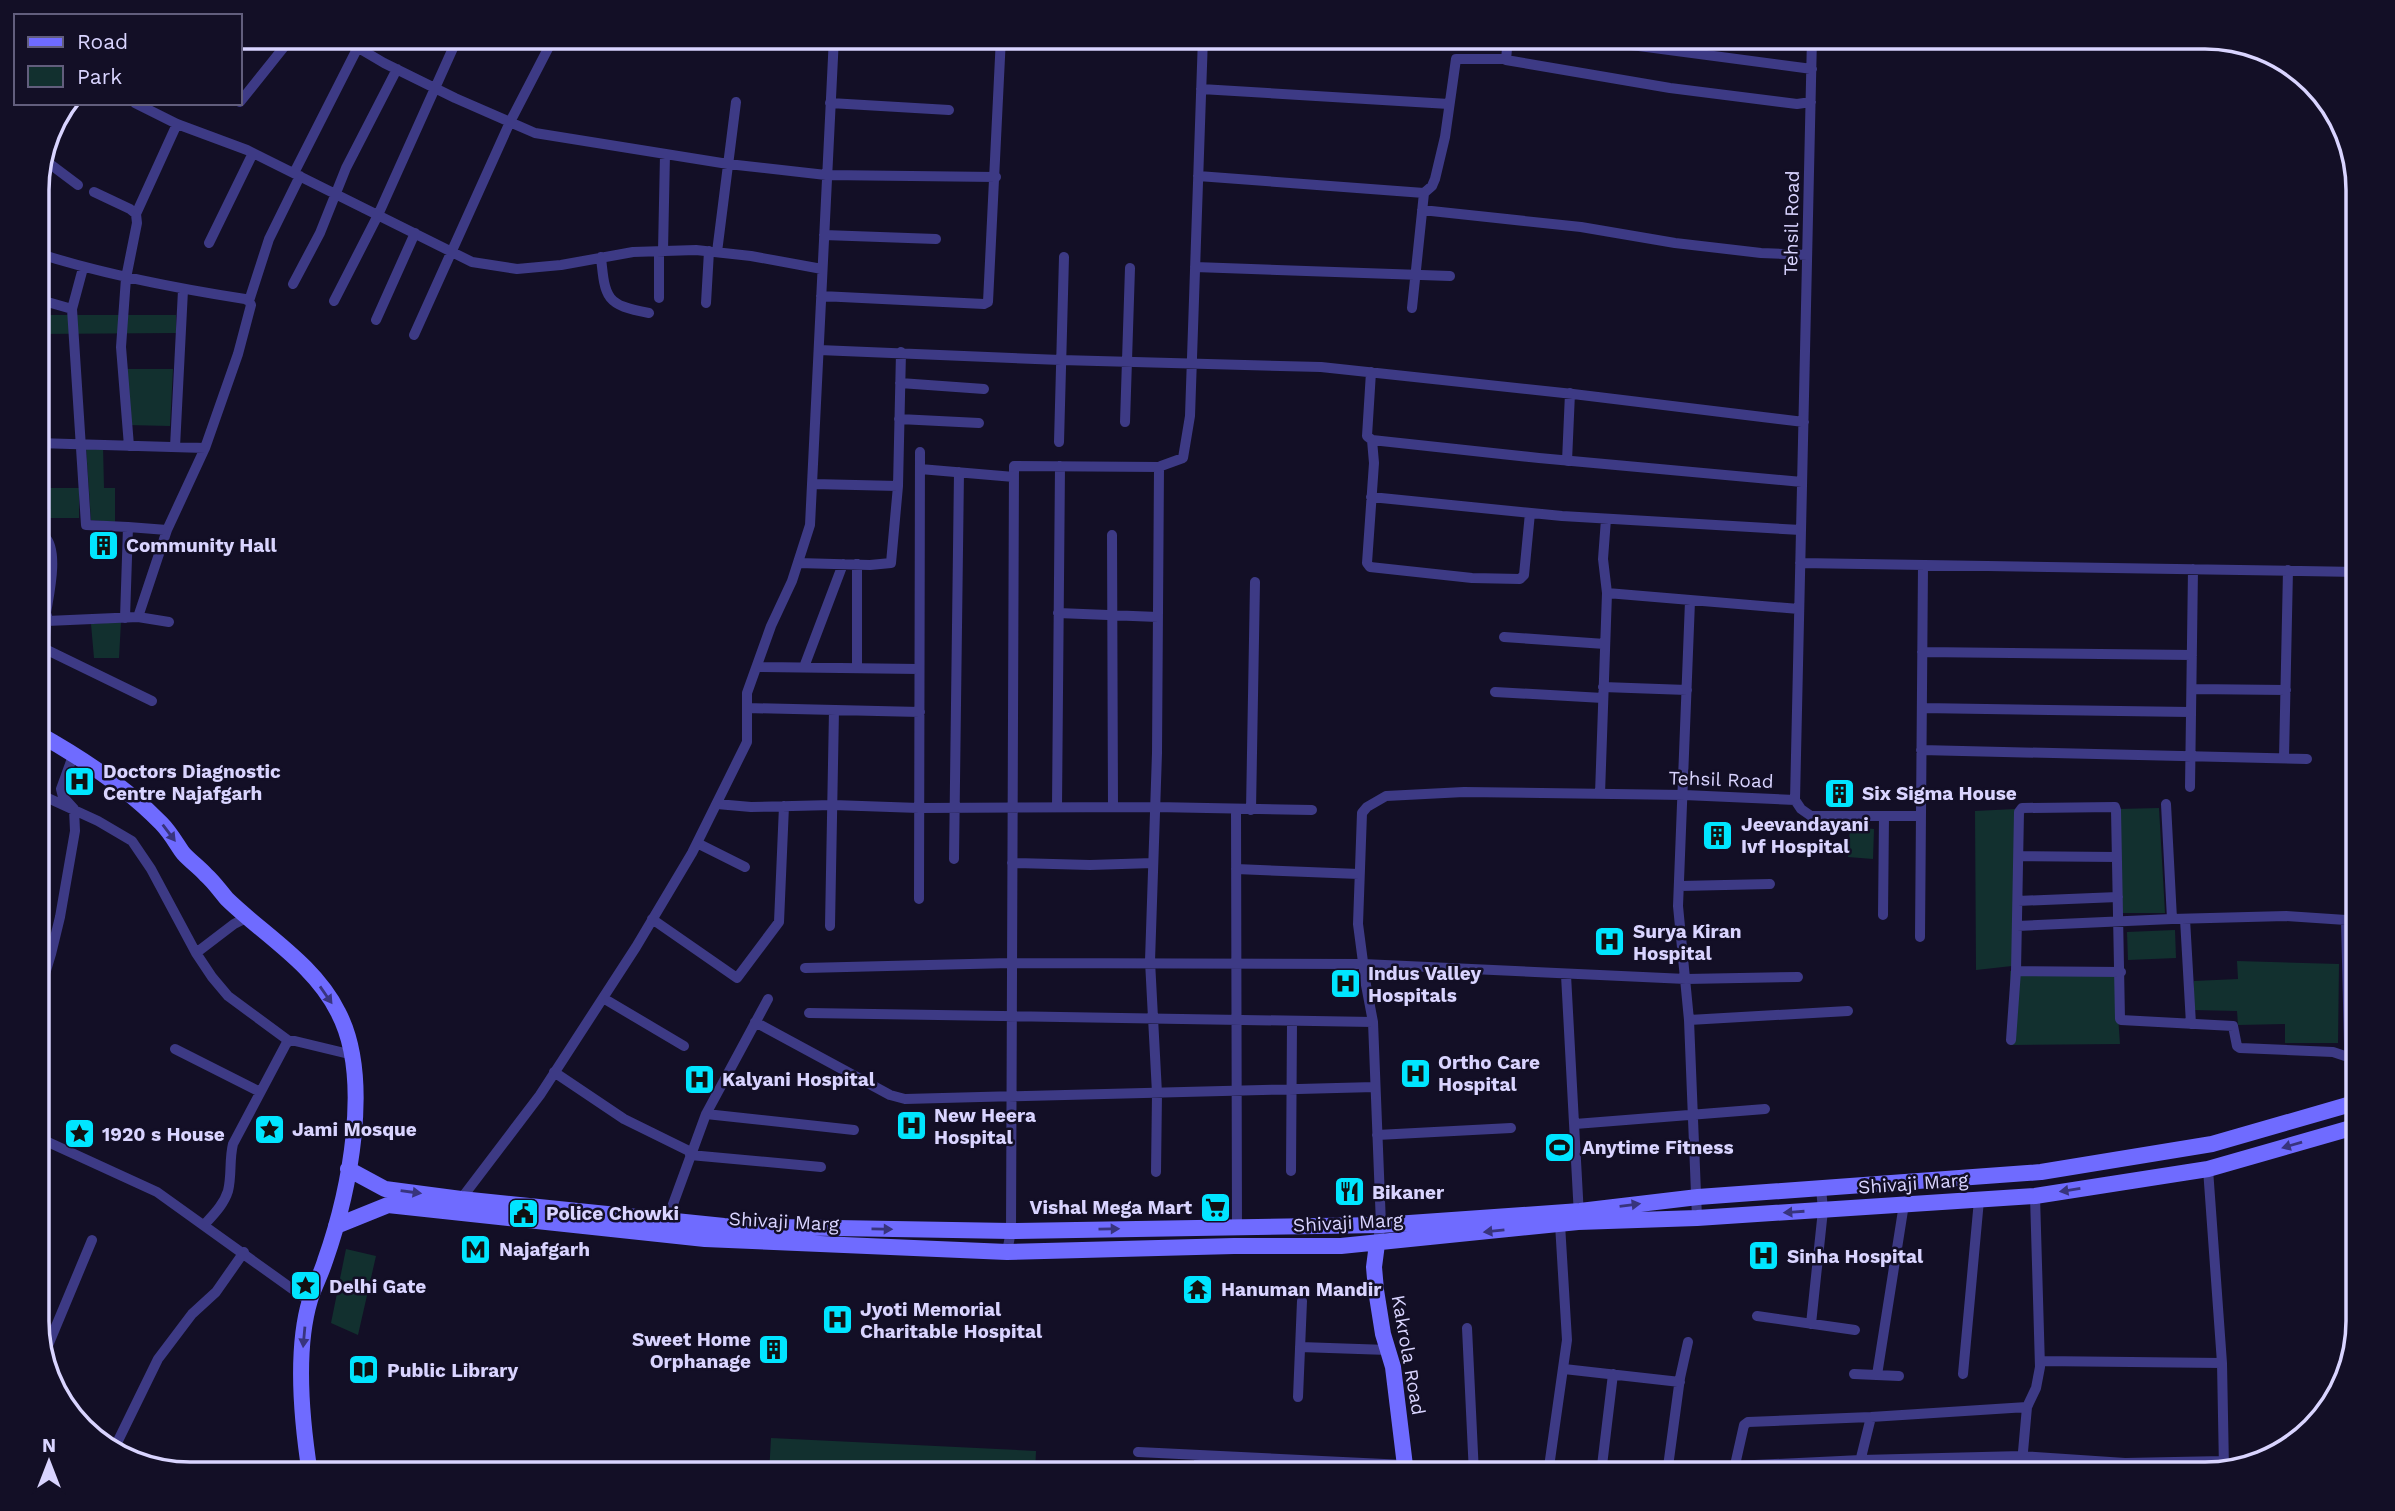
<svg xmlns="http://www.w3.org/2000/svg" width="2395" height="1511" font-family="'Work Sans',sans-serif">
<rect width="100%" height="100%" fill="#130f26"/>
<path fill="#12302f" d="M37,315H176V333L37,334Z
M124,369H173L170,426L127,425Z
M103,446L104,488H115V522L91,520L86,447Z
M37,488H79V518H37Z
M121,622L119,658H94L91,624Z
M2159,808L2165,913H2121L2118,809Z
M2015,809L2012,966L1976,970L1975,811Z
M1850,827L1874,829L1873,859L1848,857Z
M2175,930L2176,958L2128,960L2127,932Z
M2237,961L2339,964L2338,1043H2285V1024L2238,1025L2237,1011L2193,1010L2194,981L2238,979Z
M2010,971H2115L2120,1044L2011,1045Z
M346,1249L376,1256L358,1335L331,1323Z
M771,1438L1036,1451L1035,1474H769Z"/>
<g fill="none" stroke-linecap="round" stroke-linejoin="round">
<path stroke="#3d3a85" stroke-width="10" d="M340,37L384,63L455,98L535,133L728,164L826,175L996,177
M1508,37L1506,60L1670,88L1797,104L1811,102
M1571,37L1812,69
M240,43L245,37
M1201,89L1449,104
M240,102L292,37
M135,103L177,124L247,150L472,262L517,269L561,265L633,252L696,250L751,256L822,269
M830,103L949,110
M42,158L78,185
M294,173L358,47
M1198,176L1424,193
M94,192L130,209L136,214L137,223L126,278L121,347L129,446
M1422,210L1581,227L1675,243L1761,253L1807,255
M136,214L177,124
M824,235L936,239
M209,243L253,153
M659,251V298
M663,251L665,154
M717,252L736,102
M37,253C105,275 174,288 245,299L249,301L251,305L238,354L205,448L167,530L138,617
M601,257C605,299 606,305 649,313
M1195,267L1450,276
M83,268L72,309L86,525L128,527
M293,284L320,233L346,168L397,69
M821,296L984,304L988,302L1001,37
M37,299L72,309
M249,301L269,239L300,176
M334,301L378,215L458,37
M706,303L709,251
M1412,308L1424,193L1432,186L1435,179L1445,137L1456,59H1505
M376,320L415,233
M414,335L510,122L554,37
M819,350L1061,360L1321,367L1573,394L1804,422
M1371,372L1367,436L1372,440L1539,458L1802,482
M900,383L984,389
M899,419L979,423
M1125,422L1130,268
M1372,440L1374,463L1367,563L1370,567L1472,578L1520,579L1524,575L1530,513
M1059,442L1064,257
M37,443L205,448
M175,447L183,290
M1567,461L1570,393
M920,469L1014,477
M813,484L898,486
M1371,497L1562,516L1801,530
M37,535L45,537C59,551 49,594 46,613
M1112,535L1113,807
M798,563L870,565L891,563L898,486L901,352
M1800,563L2358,572
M857,564V668
M1607,593L1799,609
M1690,601L1678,906L1689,1020L1697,1218
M37,611L46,613L47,616L45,637L37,665
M1058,613L1158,617
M125,618L128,527L167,530
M47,621L138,617L169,622
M1504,637L1605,644
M43,648L152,701
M1922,652L2192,655
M757,667L919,669
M804,667L843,564
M1603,687L1687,690
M2192,689L2286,690
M1495,692L1603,698
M747,708L920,712
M1922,708L2190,712
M1921,750L2307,759
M2284,758L2288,570
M2190,787L2193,569
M37,793L98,821L132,841L151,869L196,953L212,977L228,996L289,1041
M1600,794L1607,593L1603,559L1606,519
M1795,800L1812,37
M1795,800L1801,809L1811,816H1920
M717,804L751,807L833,805L919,808L1155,807L1312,810
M2166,804L2172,919
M1057,807L1060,466
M1236,810L1237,1228
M1251,810L1255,582
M697,843L745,867
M2019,856L2117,857
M954,859L959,472
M1012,863L1090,865L1153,863
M1236,869L1359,874
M1680,886L1770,884
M919,899L920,452
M2018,901L2118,897
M1883,915L1884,816
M652,919L737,978L779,922L784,806
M2185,919L2191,1024
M830,926L834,710
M2017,926L2172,919L2286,916L2346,920L2351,1128
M1920,937L1923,565
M196,953L234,924L248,917
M805,968L1011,963L1363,964L1686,979L1798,977
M2121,972L2016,971L2019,812L2022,808L2115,807L2116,810L2120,1019L2121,1020L2233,1026L2237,1046L2240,1048L2333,1052L2348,1057
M1566,975L1579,1216
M603,998L684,1046
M37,1000L51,954L60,917L75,831L74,809L63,797L61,789L74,753
M809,1013L1373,1022
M1689,1020L1848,1011
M755,1022L890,1095L905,1099L1375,1087
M2011,1040L2016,971
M175,1049L260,1092
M554,1072L624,1119L691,1152
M706,1114L854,1130
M1575,1124L1765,1109
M1377,1135L1511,1128
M37,1137L157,1192L309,1301
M690,1155L821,1167
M2208,1169L2222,1363L2224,1469
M1291,1171L1292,1022
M1156,1172L1157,1093L1150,961L1157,753L1159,468L1161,466L1183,458L1190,416L1203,37
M461,1203V1199L540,1095L636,947L692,853L747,742V693L771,626L792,581L810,525L834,37
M205,1224C214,1214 224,1204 228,1191C232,1175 229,1160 233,1144L286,1044L289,1041H295L353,1055
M665,1226L706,1114L768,999
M1377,1244L1381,1225L1373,1022L1366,985L1358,924L1362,813L1367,807L1386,796L1464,792L1684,795L1795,800
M1007,1252L1011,1231L1014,466L1160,467
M1757,1316L1855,1330
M1811,1324L1823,1210L1821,1188
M1467,1328L1474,1474
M1300,1347L1388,1350
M44,1355L92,1240
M2040,1361L2222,1363
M1564,1369L1680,1382
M1854,1374L1899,1376
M1963,1374L1979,1200
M1877,1375L1904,1204
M1298,1397L1302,1301
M113,1451L158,1359L192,1314L216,1292L244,1252
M1138,1452L1405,1465
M1734,1466L1861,1460L2022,1456L2125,1463L2224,1461
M1199,1474V1456
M1265,1474L1266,1459
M1548,1474L1567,1340L1560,1224
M1601,1474L1613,1374
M1667,1474L1680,1378L1688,1342
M1733,1474L1744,1425L1748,1422L1871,1417L2027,1407
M1857,1474L1871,1417
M2021,1474L2027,1407L2036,1388L2040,1367L2035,1196"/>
<path stroke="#6f6bff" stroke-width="16" d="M37,733C82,758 125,786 161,823C170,832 176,843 183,853C190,861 199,867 206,875C214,882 220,891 227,899C264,935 314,964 338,1012C373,1078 349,1193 325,1261C321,1274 314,1287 310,1300C295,1350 302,1423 310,1474
M348,1169L385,1189L461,1199L724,1226L1011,1231L1381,1225L1580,1211L1698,1197L2041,1172L2212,1144L2358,1102
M336,1226L388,1205L705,1239L1007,1252L1234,1246H1341L1578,1222L1697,1218L2035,1196L2208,1169L2358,1126
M1377,1244L1374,1267L1376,1290L1383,1334L1393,1367L1406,1474"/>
</g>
<defs><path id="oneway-solid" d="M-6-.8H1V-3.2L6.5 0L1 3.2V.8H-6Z" transform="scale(1.75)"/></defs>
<g fill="#38347d">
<use href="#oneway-solid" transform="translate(169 833) rotate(53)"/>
<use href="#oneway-solid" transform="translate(326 995) rotate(55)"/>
<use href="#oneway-solid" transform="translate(2292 1145) rotate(164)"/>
<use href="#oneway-solid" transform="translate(2070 1190) rotate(171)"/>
<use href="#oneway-solid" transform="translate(411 1192) rotate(8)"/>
<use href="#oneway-solid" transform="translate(1630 1205) rotate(-7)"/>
<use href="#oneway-solid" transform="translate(1794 1212) rotate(176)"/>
<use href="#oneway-solid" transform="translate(882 1229) rotate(1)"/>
<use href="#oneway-solid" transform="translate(1109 1229) rotate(-1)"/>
<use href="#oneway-solid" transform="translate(1494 1231) rotate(174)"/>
<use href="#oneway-solid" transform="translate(304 1337) rotate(95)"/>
</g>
<defs>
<symbol id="building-square" viewBox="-11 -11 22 22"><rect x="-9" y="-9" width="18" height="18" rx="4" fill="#00e5ff" stroke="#130f26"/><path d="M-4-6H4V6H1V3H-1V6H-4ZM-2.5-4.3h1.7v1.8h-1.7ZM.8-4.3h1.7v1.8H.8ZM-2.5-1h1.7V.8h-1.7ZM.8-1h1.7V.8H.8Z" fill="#111"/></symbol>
<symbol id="hospital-square" viewBox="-11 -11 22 22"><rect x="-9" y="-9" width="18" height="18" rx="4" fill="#00e5ff" stroke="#130f26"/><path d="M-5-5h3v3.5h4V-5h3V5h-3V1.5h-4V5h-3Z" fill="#111"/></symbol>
<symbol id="sight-square" viewBox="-11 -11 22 22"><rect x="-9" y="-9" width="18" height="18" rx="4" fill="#00e5ff" stroke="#130f26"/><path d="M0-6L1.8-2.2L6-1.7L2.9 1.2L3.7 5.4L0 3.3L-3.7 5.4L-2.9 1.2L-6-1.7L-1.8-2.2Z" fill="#111"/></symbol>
<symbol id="stadium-square" viewBox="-11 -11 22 22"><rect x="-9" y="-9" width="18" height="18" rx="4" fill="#00e5ff" stroke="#130f26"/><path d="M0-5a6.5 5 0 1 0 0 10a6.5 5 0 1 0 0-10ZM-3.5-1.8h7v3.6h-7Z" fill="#111"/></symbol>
<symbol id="restaurant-square" viewBox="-11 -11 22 22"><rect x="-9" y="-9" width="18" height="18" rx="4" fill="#00e5ff" stroke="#130f26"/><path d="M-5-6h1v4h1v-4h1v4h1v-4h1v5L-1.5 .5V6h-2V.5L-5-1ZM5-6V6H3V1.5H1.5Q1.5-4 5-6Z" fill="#111"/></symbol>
<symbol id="supermarket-square" viewBox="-11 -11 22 22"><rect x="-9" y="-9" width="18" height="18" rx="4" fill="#00e5ff" stroke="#130f26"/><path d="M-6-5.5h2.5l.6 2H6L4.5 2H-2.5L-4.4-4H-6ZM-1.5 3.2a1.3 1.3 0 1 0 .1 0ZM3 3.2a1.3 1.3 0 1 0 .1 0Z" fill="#111"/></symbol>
<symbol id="civic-square" viewBox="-11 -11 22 22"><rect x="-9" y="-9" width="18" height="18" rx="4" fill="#00e5ff" stroke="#130f26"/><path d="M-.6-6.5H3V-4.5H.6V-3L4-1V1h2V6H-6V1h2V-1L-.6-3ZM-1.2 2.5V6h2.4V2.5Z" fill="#111"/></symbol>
<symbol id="metro-square" viewBox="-11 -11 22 22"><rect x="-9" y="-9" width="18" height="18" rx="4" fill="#00e5ff" stroke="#130f26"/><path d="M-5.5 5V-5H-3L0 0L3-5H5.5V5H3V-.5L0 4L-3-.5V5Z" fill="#111"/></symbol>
<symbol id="temple-square" viewBox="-11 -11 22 22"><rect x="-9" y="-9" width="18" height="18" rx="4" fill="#00e5ff" stroke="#130f26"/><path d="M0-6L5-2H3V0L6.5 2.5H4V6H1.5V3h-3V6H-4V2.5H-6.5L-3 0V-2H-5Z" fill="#111"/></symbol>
<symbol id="library-square" viewBox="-11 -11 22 22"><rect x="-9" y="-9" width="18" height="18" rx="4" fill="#00e5ff" stroke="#130f26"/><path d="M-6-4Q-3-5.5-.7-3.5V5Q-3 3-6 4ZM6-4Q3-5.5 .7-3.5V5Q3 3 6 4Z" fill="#111"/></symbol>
</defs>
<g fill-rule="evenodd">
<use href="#building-square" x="86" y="528" width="35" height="35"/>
<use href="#hospital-square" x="62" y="764" width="35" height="35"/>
<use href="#building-square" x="1822" y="776" width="35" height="35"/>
<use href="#building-square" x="1700" y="818" width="35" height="35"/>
<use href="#hospital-square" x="1592" y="924" width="35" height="35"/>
<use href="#hospital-square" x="1328" y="966" width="35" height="35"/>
<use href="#hospital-square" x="1398" y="1056" width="35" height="35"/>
<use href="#hospital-square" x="682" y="1062" width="35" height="35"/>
<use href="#hospital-square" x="894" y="1108" width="35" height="35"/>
<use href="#sight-square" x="252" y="1112" width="35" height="35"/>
<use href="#sight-square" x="62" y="1116" width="35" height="35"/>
<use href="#stadium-square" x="1542" y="1130" width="35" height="35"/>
<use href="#restaurant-square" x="1332" y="1174" width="35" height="35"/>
<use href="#supermarket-square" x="1198" y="1190" width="35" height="35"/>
<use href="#civic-square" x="506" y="1196" width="35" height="35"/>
<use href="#metro-square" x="458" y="1232" width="35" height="35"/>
<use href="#hospital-square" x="1746" y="1238" width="35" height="35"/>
<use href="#sight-square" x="288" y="1268" width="35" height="35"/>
<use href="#temple-square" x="1180" y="1272" width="35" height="35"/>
<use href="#hospital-square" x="820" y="1302" width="35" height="35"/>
<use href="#building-square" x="756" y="1332" width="35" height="35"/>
<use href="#library-square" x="346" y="1352" width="35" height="35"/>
</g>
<g text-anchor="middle" stroke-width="5" stroke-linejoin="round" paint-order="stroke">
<g font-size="19" fill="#d9d4ff" stroke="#130f26">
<text transform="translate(1791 223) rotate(-89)" y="7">Tehsil Road</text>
<text transform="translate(1721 779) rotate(2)" y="7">Tehsil Road</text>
<text transform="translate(1913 1183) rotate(-4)" y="7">Shivaji Marg</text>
<text transform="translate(784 1221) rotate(3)" y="7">Shivaji Marg</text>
<text transform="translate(1348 1222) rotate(-3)" y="7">Shivaji Marg</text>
<text transform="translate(1409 1355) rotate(80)" y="7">Kakrola Road</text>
</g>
<g font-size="19" font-weight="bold" fill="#d9d4ff" stroke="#130f26" text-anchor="start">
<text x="126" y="552">Community Hall</text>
<text x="103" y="778">Doctors Diagnostic<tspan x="103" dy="22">Centre Najafgarh</tspan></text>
<text x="1862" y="800">Six Sigma House</text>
<text x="1741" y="831">Jeevandayani<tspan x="1741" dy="22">Ivf Hospital</tspan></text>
<text x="1633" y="938">Surya Kiran<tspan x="1633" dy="22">Hospital</tspan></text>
<text x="1368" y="980">Indus Valley<tspan x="1368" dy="22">Hospitals</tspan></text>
<text x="1438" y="1069">Ortho Care<tspan x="1438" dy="22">Hospital</tspan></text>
<text x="722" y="1086">Kalyani Hospital</text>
<text x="934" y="1122">New Heera<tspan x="934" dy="22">Hospital</tspan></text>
<text x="292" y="1136">Jami Mosque</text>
<text x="102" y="1141">1920 s House</text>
<text x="1582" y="1154">Anytime Fitness</text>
<text x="1372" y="1199">Bikaner</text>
<text x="1192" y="1214" text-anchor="end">Vishal Mega Mart</text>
<text x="546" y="1220">Police Chowki</text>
<text x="499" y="1256">Najafgarh</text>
<text x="1787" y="1263">Sinha Hospital</text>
<text x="329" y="1293">Delhi Gate</text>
<text x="1221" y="1296">Hanuman Mandir</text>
<text x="860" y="1316">Jyoti Memorial<tspan x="860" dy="22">Charitable Hospital</tspan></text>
<text x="751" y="1346" text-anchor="end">Sweet Home<tspan x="751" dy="22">Orphanage</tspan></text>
<text x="387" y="1377">Public Library</text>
</g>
</g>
<path d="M0 0H2395V1511H0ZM190 49H2205A141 141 0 0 1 2346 190V1321A141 141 0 0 1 2205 1462H190A141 141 0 0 1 49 1321V190A141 141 0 0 1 190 49Z" fill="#130f26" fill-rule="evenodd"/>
<path fill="none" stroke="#d9d4ff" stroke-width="3.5" d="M190 49H2205A141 141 0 0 1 2346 190V1321A141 141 0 0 1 2205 1462H190A141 141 0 0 1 49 1321V190A141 141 0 0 1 190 49Z"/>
<rect x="14" y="14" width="228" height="91" fill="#130f26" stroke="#625e7d" stroke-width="2"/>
<rect x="28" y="37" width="35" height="10" fill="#6f6bff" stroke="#625e7d" stroke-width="2"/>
<text x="77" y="49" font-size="21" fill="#d9d4ff">Road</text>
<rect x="28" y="66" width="35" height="21" fill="#12302f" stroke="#625e7d" stroke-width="2"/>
<text x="77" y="84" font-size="21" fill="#d9d4ff">Park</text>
<g transform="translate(49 1462)" stroke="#130f26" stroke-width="5" paint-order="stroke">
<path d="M0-5L12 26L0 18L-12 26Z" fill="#d9d4ff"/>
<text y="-10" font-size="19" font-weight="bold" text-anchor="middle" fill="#d9d4ff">N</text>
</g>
</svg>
